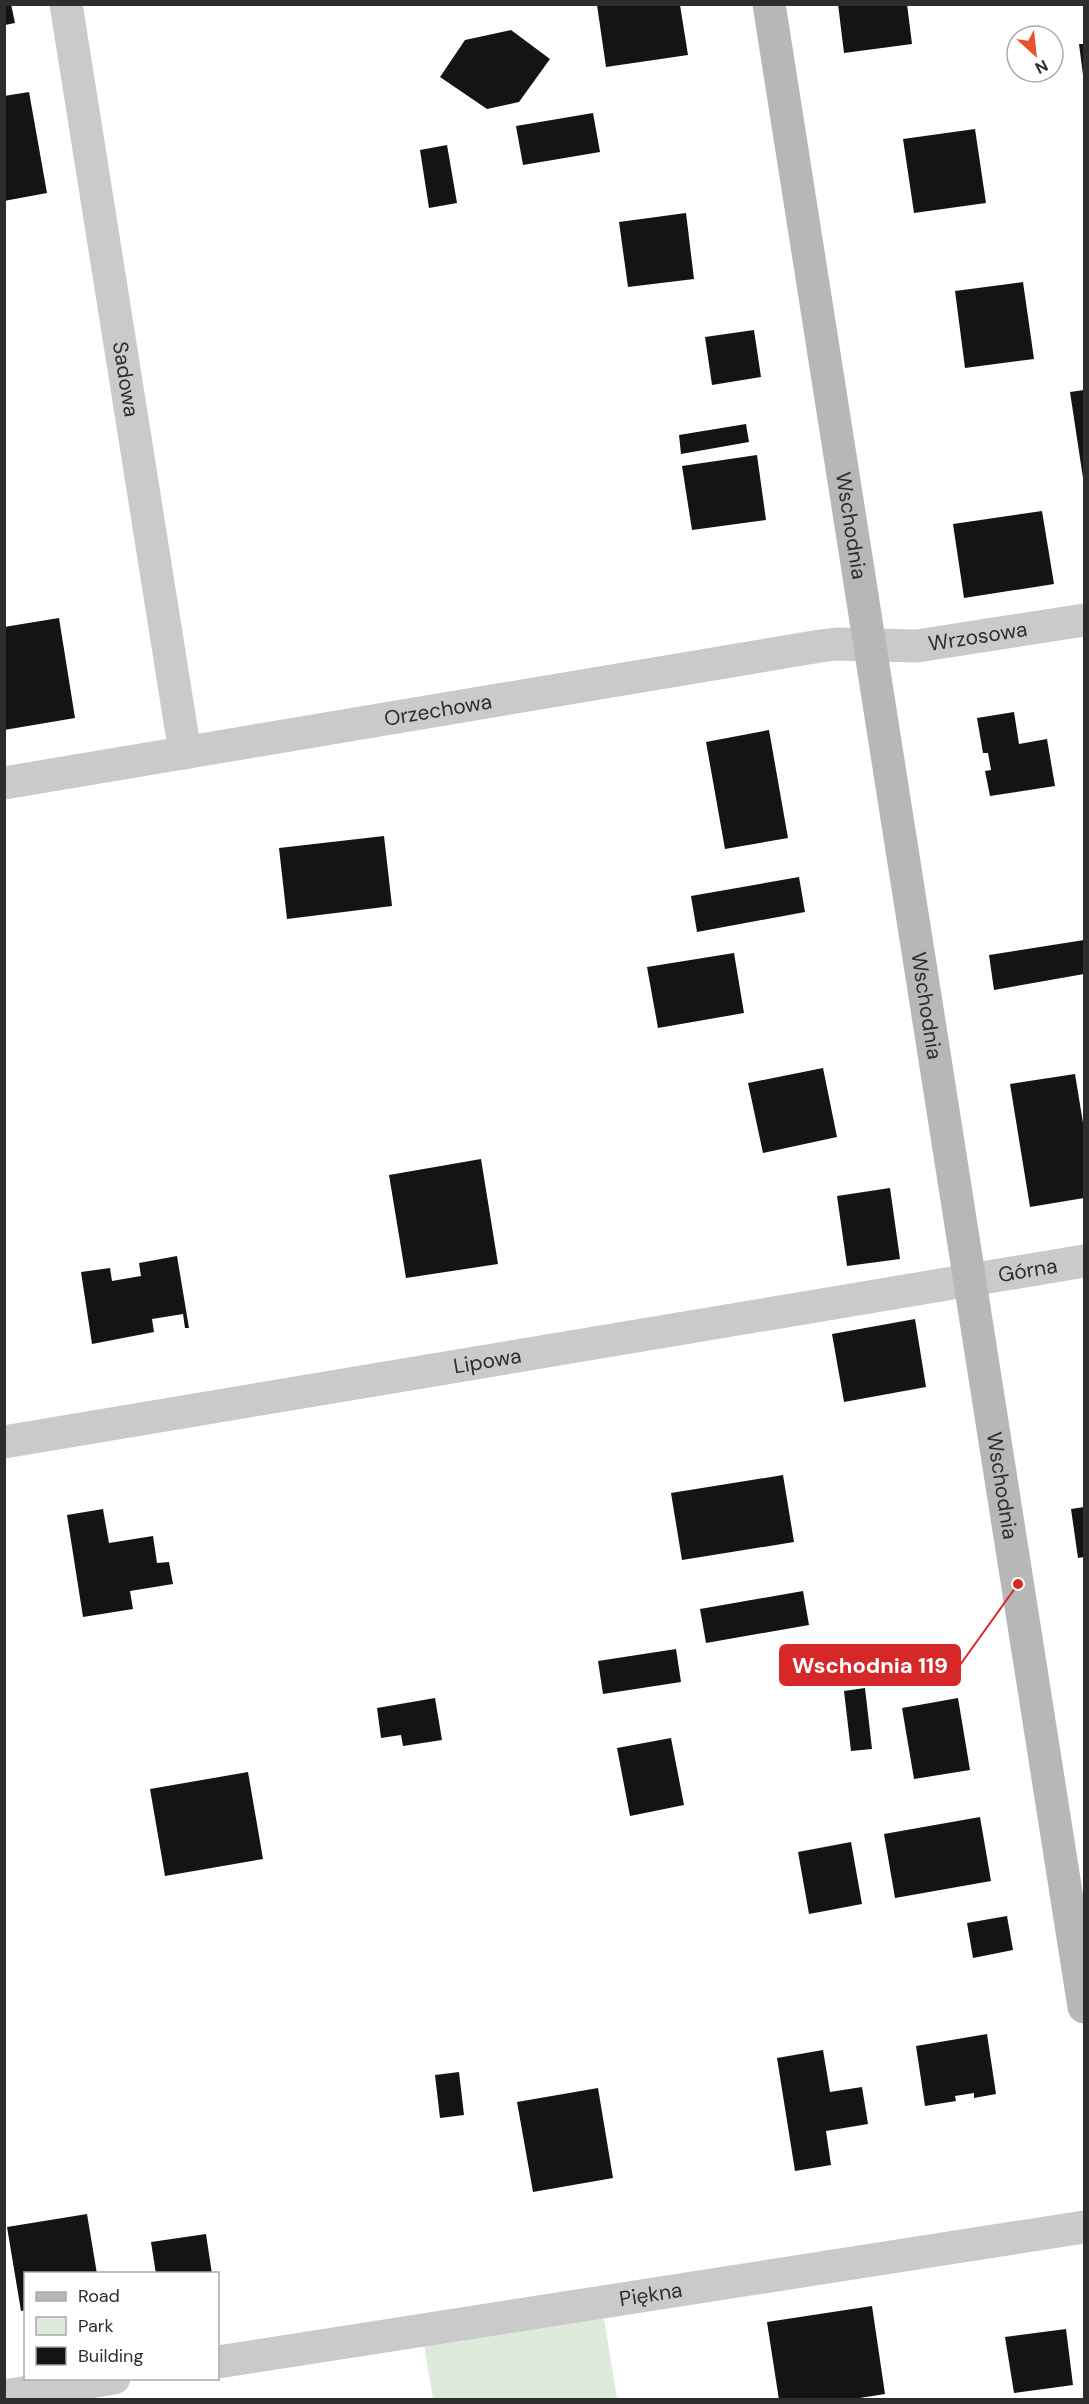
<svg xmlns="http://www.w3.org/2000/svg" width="1089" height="2404" font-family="'DM Sans',sans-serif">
<rect width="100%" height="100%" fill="#fff"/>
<path fill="#deebda" d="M604,2318L617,2399H433L424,2345Z"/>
<path fill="#141414" d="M5,4H11L15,23L5,25Z
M838,4H907L912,44L844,53Z
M597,5H680L688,55L606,67Z
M511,30L550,59L519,102L487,109L440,77L465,40Z
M1079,44H1084V75H1083Z
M29,92L47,193L4,201V96Z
M593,113L600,152L523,165L516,126Z
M975,129L986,203L914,213L903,139Z
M447,145L457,203L429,208L420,150Z
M686,213L694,279L628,287L619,222Z
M1023,282L1034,359L965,368L955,291Z
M754,330L761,377L712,385L705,337Z
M1084,390V478H1083L1070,392Z
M746,424L749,442L681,454L679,435Z
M757,455L766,520L692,530L682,466Z
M1042,511L1054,584L964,598L953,524Z
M59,618L75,718L4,730V627Z
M1014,712L1019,744L1047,739L1055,786L990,796L985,771L991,770L988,753H983L977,718Z
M769,730L788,838L725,849L706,742Z
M384,836L392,906L287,919L279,848Z
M799,877L805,912L697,932L691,896Z
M1084,940V974L994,990L989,955Z
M734,953L744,1013L658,1028L647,967Z
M823,1068L837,1137L763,1153L748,1083Z
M1075,1074L1084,1129V1198L1030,1207L1010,1084Z
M481,1159L498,1264L406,1278L389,1175Z
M890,1188L900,1259L847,1266L837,1196Z
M177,1256L189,1328H185L183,1314L152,1319L154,1332L92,1344L81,1272L110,1268L112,1281L141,1276L139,1263Z
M915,1319L926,1387L844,1402L832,1334Z
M783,1475L794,1542L682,1560L671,1493Z
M1084,1507V1557L1078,1558L1071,1509Z
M103,1509L109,1543L153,1536L157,1563L169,1562L173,1584L130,1591L133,1609L83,1617L67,1515Z
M803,1591L809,1625L706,1643L700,1609Z
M676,1649L681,1682L603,1694L598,1661Z
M865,1688L872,1749L851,1751L844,1691Z
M435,1698L442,1740L403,1746L401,1735L381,1738L377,1708Z
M958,1698L970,1770L914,1779L902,1708Z
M671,1738L684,1805L630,1816L617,1748Z
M248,1772L263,1859L165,1876L150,1789Z
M980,1817L991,1881L895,1898L884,1834Z
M851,1842L862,1904L809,1914L798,1852Z
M1007,1916L1013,1950L973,1958L967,1923Z
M987,2034L996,2094L974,2098V2093L955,2096L956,2101L925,2106L916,2046Z
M823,2050L830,2092L862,2087L868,2124L826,2131L831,2165L795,2171L777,2058Z
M459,2072L464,2115L440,2118L435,2075Z
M598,2088L613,2178L533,2192L517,2102Z
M87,2214L97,2274H26V2310L21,2311L7,2227Z
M206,2234L212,2274H156L151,2242Z
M872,2306L885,2394L847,2400H779L767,2322Z
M1066,2329L1073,2385L1014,2393L1005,2337Z"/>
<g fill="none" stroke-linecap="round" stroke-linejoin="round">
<g stroke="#cacaca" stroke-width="33">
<path id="s1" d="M66,4L185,753"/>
<path id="s2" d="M4,783L820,646L836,644L917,646L1084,620"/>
<path id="s3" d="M4,1442L1084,1261"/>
<path id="s4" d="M218,2362L1084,2227"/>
<path d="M4,2396L114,2378"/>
</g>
<path stroke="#b7b7b7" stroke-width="33" id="s5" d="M769,4L1084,2007"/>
</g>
<g text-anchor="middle" stroke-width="6" stroke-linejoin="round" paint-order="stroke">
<g font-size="21" fill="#2d2d2d" stroke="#fff">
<text dy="7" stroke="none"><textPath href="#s1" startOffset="380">Sadowa</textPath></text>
<text dy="7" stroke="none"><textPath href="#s5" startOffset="528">Wschodnia</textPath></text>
<text dy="7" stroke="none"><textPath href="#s2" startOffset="986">Wrzosowa</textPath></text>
<text dy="7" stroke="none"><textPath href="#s2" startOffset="440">Orzechowa</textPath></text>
<text dy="7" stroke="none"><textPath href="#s5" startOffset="1014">Wschodnia</textPath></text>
<text dy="7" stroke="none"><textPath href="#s3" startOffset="1038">Górna</textPath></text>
<text dy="7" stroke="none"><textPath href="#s3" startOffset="490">Lipowa</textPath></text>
<text dy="7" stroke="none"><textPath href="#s5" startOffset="1500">Wschodnia</textPath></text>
<text dy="7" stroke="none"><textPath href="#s4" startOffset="438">Piękna</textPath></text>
</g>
</g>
<path fill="none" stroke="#d62828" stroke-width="2" d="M1018 1584L960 1665"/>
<circle fill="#d62828" stroke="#fff" stroke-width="2" cx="1018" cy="1584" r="6"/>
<rect fill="#d62828" stroke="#d62828" stroke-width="2" x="780" y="1645" width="180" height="40" rx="6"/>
<g font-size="22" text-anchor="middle" font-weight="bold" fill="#fff">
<text x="870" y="1673">Wschodnia 119</text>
</g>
<rect width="1089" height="2404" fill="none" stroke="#2d2d2d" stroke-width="12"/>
<rect x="24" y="2272" width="195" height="108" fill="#ffffff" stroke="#ababab" stroke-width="1.5"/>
<rect x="36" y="2292" width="30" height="9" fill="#b7b7b7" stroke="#ababab" stroke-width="1.5"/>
<text x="78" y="2302" font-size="18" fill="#2d2d2d">Road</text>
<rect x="36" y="2317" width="30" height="18" fill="#deebda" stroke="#ababab" stroke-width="1.5"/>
<text x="78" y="2332" font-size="18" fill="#2d2d2d">Park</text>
<rect x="36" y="2347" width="30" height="18" fill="#141414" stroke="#ababab" stroke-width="1.5"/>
<text x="78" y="2362" font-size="18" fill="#2d2d2d">Building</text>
<g transform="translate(1035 54) rotate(153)"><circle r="28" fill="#ffffff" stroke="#ababab" stroke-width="1.5"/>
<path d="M0-4.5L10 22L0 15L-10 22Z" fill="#e8512b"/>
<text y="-9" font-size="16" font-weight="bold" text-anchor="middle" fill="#2d2d2d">N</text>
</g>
</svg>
